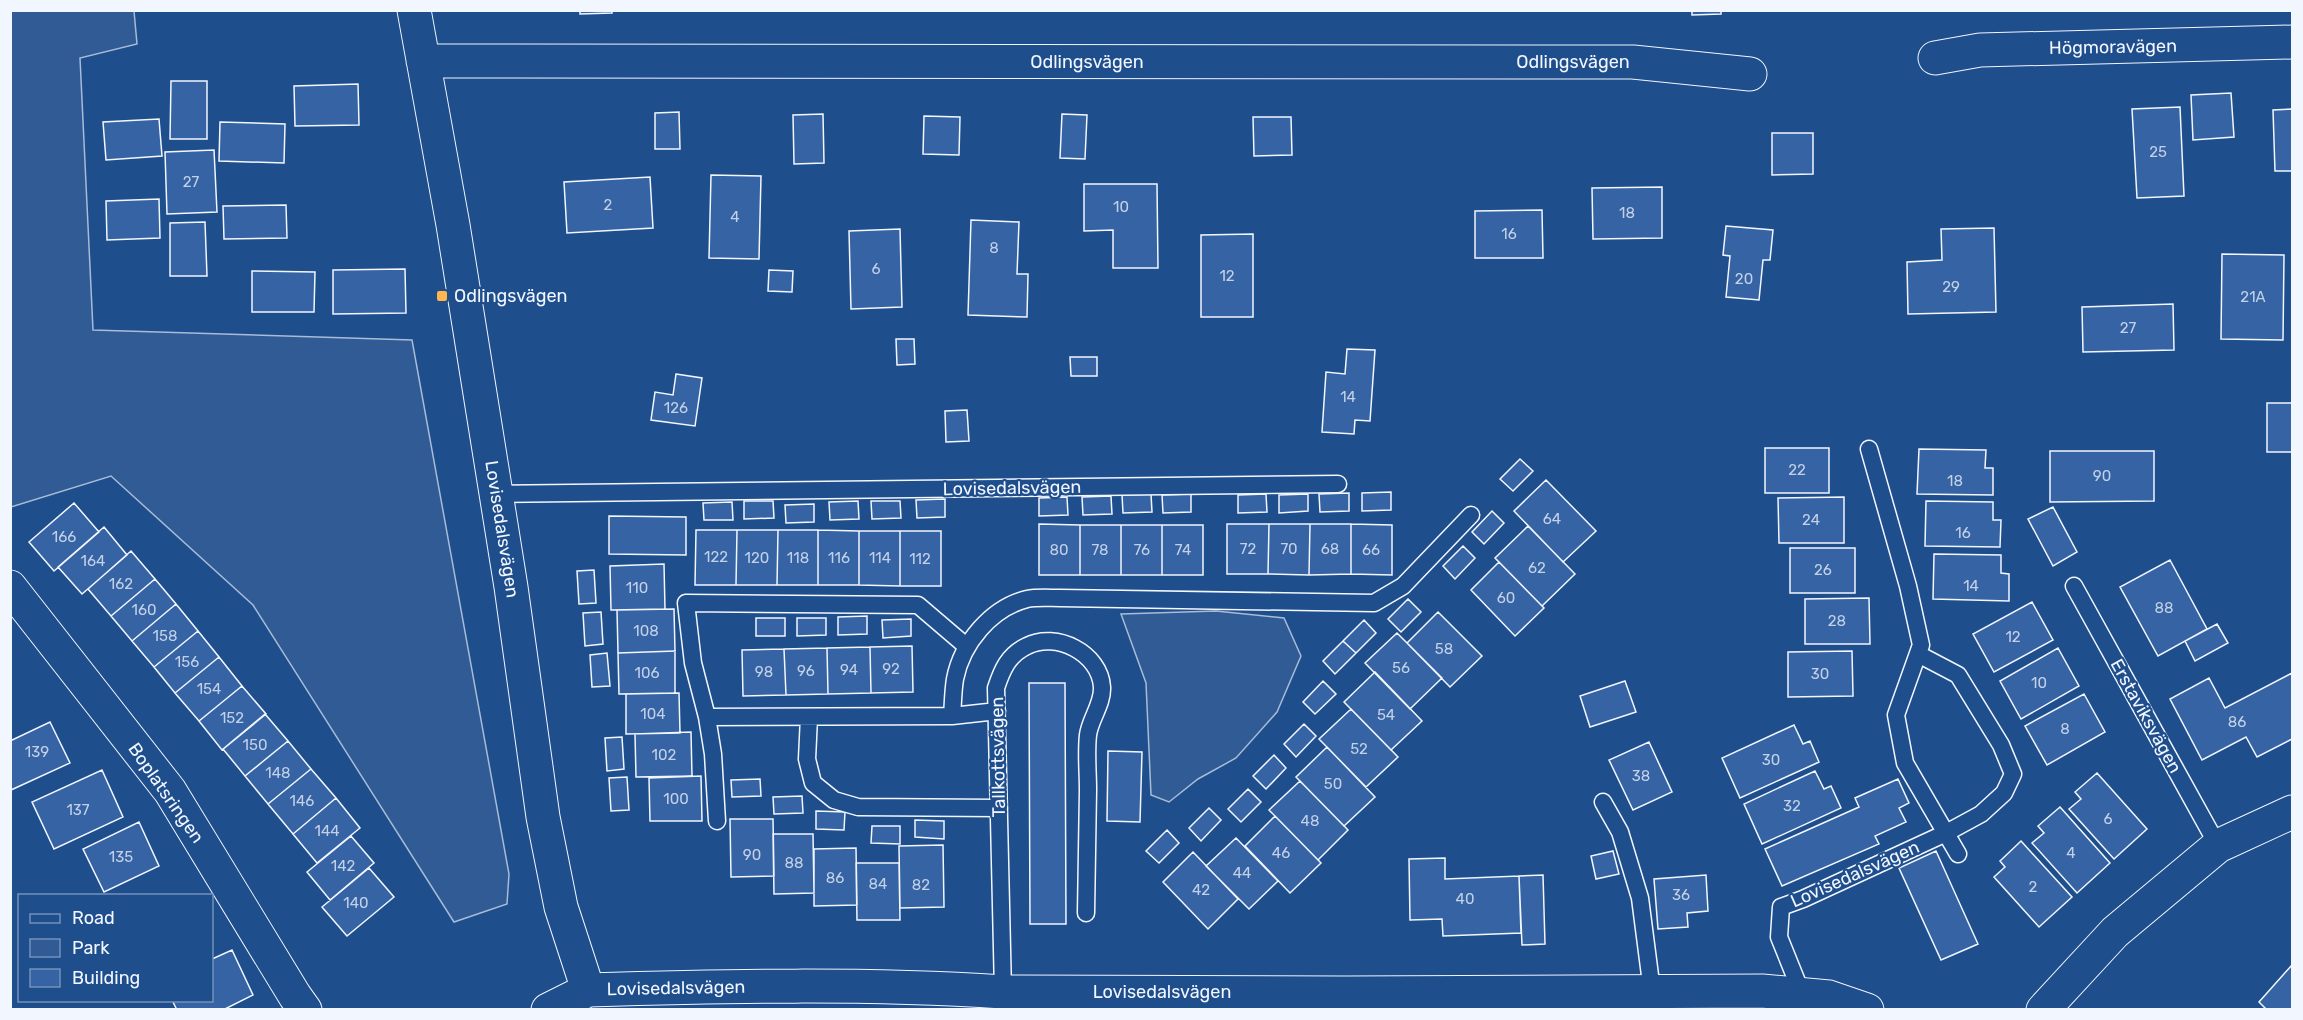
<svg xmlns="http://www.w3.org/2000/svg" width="2303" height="1020" font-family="Rubik,sans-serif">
<rect width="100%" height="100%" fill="#1f4e8c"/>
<path fill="#305b95" stroke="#a8bbd7" stroke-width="1.5" d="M11,10L134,11L137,44L80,58L93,330L412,340L509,874L507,904L454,922L253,605L111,476L11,507Z
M1216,611L1284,618L1301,656L1277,712L1236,758L1198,779L1169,802L1151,795L1146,683L1121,614Z"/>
<path fill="#3563a3" stroke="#f2f6ff" stroke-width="1.5" d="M580,10H612V13L580,14Z
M1692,10H1721V14L1692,15Z
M171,81H207V139H170Z
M358,84L359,125L295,126L294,86Z
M2231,93L2234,137L2193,140L2191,95Z
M2180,107L2184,196L2137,198L2132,109Z
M2292,109V171H2275L2273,110Z
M679,112L680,149H655V113Z
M823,114L824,163L794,164L793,115Z
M1062,114L1087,115L1085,159L1060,158Z
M924,116L960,117L959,155L923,154Z
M1253,117H1291L1292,155L1254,156Z
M159,119L162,156L106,160L103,122Z
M220,122L285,124L284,163L219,161Z
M1772,133H1813V174L1772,175Z
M214,150L217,212L167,214L165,152Z
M711,175L761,176L759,259L709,258Z
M650,177L653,228L567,233L564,182Z
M1084,184H1157L1158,268H1113V230L1084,231Z
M1662,187V238L1593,239L1592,188Z
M159,199L160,238L107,240L106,201Z
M286,205L287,238L224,239L223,206Z
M1542,210L1543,258H1475V211Z
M971,220L1019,222L1017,274H1028L1027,317L968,315Z
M205,222L207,276H170V223Z
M1726,226L1773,230L1770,260H1763L1759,300L1726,297L1730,256L1723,255Z
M1994,228L1996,312L1908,314L1907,262L1942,260L1941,229Z
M900,229L902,307L851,309L849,231Z
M1253,234V317H1201V235Z
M2222,254L2284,255L2283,340L2221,339Z
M405,269L406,313L333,314V270Z
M769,270L793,271L792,292L768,291Z
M252,271L315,272L314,312H252Z
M2173,304L2174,350L2083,352L2082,307Z
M896,339H914L915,364L897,365Z
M1347,349L1375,350L1370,421L1355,420L1354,434L1322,432L1326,372L1345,374Z
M1070,357H1097V376H1071Z
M676,374L702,378L695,426L651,420L655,392L673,395Z
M2267,403H2292V452H2267Z
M967,410L969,441L946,442L945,411Z
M1765,448H1829V493H1765Z
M1919,449L1986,450L1985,468H1993V495L1917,494Z
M2050,451H2154V501L2050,502Z
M1520,459L1533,471L1513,491L1500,479Z
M1546,480L1596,531L1563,562L1514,511Z
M1391,492V510L1362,511V493Z
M1349,493V511L1320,512L1319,494Z
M1151,494L1152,512L1123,513L1122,495Z
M1191,494V512L1163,513L1162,495Z
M1266,494L1267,512L1238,513V495Z
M1308,494V511L1279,513V495Z
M1111,496L1112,514L1083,515L1082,497Z
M1067,497L1068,515L1039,516V498Z
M1844,497V543H1779L1778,498Z
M945,499V517L917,518L916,500Z
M744,501H773L774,518L744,519Z
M858,501L859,519L830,520L829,502Z
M871,501H900L901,518L872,519Z
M1926,501L1993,502V520H2001L2000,547L1925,546Z
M732,502L733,520H704L703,503Z
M74,503L99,532L54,571L29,542Z
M814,504V522L786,523L785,505Z
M2053,507L2077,552L2053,566L2028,519Z
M1492,511L1504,523L1484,544L1472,532Z
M609,516L686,517V555L609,554Z
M1039,524L1080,525V575H1039Z
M1227,524H1269L1268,574H1227Z
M1269,524H1310L1309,575L1268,574Z
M1310,524H1351V574L1309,575Z
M1351,524L1392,525V575L1351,574Z
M1080,525H1121V575H1080Z
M1121,525H1162V575H1121Z
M1162,525H1203V575H1162Z
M1528,526L1575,574L1542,606L1495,558Z
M104,527L127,555L82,594L58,567Z
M696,530H737L736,585H695Z
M737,530H778L777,585H736Z
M778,530H818V585H777Z
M818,530L859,531V585H818Z
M859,531H900V586L859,585Z
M900,531H941V586H900Z
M1463,546L1475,558L1455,579L1443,566Z
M1790,548H1855V593H1790Z
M131,551L155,579L111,616L88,589Z
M1934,554L2001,555V573L2009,574V601L1933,599Z
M2170,560L2207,629L2158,656L2120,587Z
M1499,562L1544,608L1515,636L1471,590Z
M664,564L665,609L611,610L610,566Z
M594,570L596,603L579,604L577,571Z
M155,579L176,604L132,641L111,616Z
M1869,598L1870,644H1805V599Z
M1408,599L1421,612L1401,632L1388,619Z
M2032,602L2053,640L1994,672L1973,634Z
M176,604L198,631L154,667L132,641Z
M674,609L675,651L618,653L617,610Z
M601,612L603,644L585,646L583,613Z
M1438,612L1482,656L1450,687L1407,643Z
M867,616V634L838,635V617Z
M756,618H785V636H756Z
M797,618H826V635L797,636Z
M911,619V636L883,638L882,620Z
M1364,620L1376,633L1356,653L1343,641Z
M2217,624L2228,643L2195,661L2185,641Z
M198,631L219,657L175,693L154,667Z
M1397,633L1442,678L1410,709L1365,663Z
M1343,641L1356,653L1335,674L1323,661Z
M912,646L913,692L871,693L870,647Z
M870,647L871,693L828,694L827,648Z
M827,648L828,694L786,695L784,649Z
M2058,648L2079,686L2021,719L2000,681Z
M784,649L786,695L743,696L742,650Z
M675,651V693L619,694L618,653Z
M1852,651L1853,696L1788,697V652Z
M607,653L610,686L592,687L590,655Z
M219,657L242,686L199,721L175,693Z
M1375,672L1422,721L1391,750L1344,702Z
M2292,673V739L2257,757L2246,737L2202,760L2170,699L2209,678L2225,708Z
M1323,681L1336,694L1315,714L1303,702Z
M1625,681L1636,712L1590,727L1580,696Z
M1029,683H1065L1066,924H1030Z
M242,686L266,714L222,750L199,721Z
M679,693L680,733L626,734V694Z
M2084,694L2105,732L2047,765L2025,726Z
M1351,709L1398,757L1366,787L1319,739Z
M265,714L288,741L245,776L223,749Z
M50,722L70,763L11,790L10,741Z
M1304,724L1316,736L1296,757L1284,744Z
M1794,725L1803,744L1810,741L1819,762L1740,798L1722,758Z
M691,732L692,776L636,777L635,734Z
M622,737L624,769L607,771L605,738Z
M288,741L311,769L268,804L245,776Z
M1649,742L1672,792L1633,810L1609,760Z
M1327,747L1375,797L1344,826L1296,777Z
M1108,751L1142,752L1140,822L1107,821Z
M1274,755L1286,768L1266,789L1253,776Z
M311,769L336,798L293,834L268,804Z
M102,770L123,817L54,849L32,802Z
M1815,771L1824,789L1831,786L1841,808L1762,844L1744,804Z
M2097,773L2147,829L2114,859L2069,809L2081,799L2075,792Z
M701,776L702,821H650L649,778Z
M627,777L629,810L611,811L609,778Z
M760,779L761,796L732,797L731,780Z
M1898,779L1909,803L1899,808L1906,822L1875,836L1879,844L1782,886L1765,849L1859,807L1855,798Z
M1300,781L1348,830L1318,860L1269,810Z
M1248,789L1261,802L1241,822L1228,809Z
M802,796L803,813L774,814L773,797Z
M336,798L360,828L317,863L293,834Z
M2060,807L2110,863L2077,893L2032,843L2044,833L2038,826Z
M1209,808L1221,820L1201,841L1189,828Z
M816,811L845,812L844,830L816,829Z
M1275,816L1321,863L1290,893L1245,846Z
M730,819H773L774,876L731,877Z
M915,820L944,821V839L915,837Z
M139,822L159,866L104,892L83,849Z
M872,826H900V844L871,843Z
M1167,830L1179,843L1159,863L1146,851Z
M773,834H813L814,893L774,894Z
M351,836L374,863L330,900L307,872Z
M1236,838L1278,881L1249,909L1206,866Z
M2021,841L2072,897L2039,927L1994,877L2005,867L2000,861Z
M943,845L944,907L900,908L899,846Z
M856,848L857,905L814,906V849Z
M1613,851L1619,874L1596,879L1591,856Z
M1936,851L1978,944L1941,960L1899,868Z
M1193,852L1238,899L1208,929L1163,882Z
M1445,858V879L1519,876L1521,933L1443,936L1442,919L1410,920L1409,859Z
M856,863H899L900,920H857Z
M369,868L394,897L347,936L322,907Z
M1543,875L1545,944L1522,945L1519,876Z
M1706,875L1708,911L1687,913L1688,927L1658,929L1654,879Z
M232,950L253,995L223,1010H177L172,1000H212V959Z
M2292,965V1010H2267L2259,1002Z"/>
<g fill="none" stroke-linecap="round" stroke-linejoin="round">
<defs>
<path id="lane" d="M1869,449L1908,586L1921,645L1896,715L1905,763L1958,854
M496,494L1338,484
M2074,586L2218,846
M952,716C953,704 953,691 955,679C962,643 991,608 1027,599C1037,597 1049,598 1060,598L1374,603L1403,586L1471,515
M707,717L952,716L997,711
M809,717L807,759L813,783L834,800L858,807L999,808
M1603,802L1620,832L1640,898L1652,991
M717,821L713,754L707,717L693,663L686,603L918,605L966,646
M1003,992L996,688C1002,670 1008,655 1027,646C1056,631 1100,653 1102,687C1103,704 1090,719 1088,735C1086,753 1088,772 1088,790C1087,831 1087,872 1086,913
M1802,994L1779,937L1781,907L1803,899L1946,833L1981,814L2004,793L2013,774L2001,745L1958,675L1918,654"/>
<path id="street" d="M414,10L453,225L511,587L543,817L561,907L588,990C726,986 865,983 1003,992L1345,993L1762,991L1829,997L1867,1010
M1935,58L1980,50L2292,42
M423,61L1633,62L1750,74
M10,587L170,791L295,996L305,1010
M548,1010L588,990"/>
<path id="secondary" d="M2043,1010L2115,932L2218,846L2292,812"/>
</defs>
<use href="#lane" stroke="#f2f6ff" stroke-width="19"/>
<use href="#street" stroke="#f2f6ff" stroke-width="35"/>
<use href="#secondary" stroke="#f2f6ff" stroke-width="35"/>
<use href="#lane" stroke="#1f4e8c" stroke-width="16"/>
<use href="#street" stroke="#1f4e8c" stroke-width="33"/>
<use href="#secondary" stroke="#1f4e8c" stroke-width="33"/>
</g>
<rect fill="#ffb74d" stroke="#1f4e8c" stroke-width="2" x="436" y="290" width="12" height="12" rx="3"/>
<g text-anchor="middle" stroke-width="4.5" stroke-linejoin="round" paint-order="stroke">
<g font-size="15" fill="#c3d1e8">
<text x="2158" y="157">25</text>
<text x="191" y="187">27</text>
<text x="608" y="210">2</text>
<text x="1121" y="212">10</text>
<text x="1627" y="218">18</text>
<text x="735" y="222">4</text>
<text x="1509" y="239">16</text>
<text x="994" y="253">8</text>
<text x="876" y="274">6</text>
<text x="1227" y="281">12</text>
<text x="1744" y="284">20</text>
<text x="1951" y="292">29</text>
<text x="2253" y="302">21A</text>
<text x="2128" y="333">27</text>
<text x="1348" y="402">14</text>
<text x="676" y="413">126</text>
<text x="1797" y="475">22</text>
<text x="2102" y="481">90</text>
<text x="1955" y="486">18</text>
<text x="1552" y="524">64</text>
<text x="1811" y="525">24</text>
<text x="1963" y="538">16</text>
<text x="64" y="542">166</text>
<text x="1248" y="554">72</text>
<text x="1289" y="554">70</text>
<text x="1330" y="554">68</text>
<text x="1059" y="555">80</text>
<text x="1100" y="555">78</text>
<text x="1142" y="555">76</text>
<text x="1183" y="555">74</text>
<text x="1371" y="555">66</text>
<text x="716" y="562">122</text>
<text x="757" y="563">120</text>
<text x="798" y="563">118</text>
<text x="839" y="563">116</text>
<text x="880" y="563">114</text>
<text x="920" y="564">112</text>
<text x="93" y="566">164</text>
<text x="1537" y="573">62</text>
<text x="1823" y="575">26</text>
<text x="121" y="589">162</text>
<text x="1971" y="591">14</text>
<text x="637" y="593">110</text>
<text x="1506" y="603">60</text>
<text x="2164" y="613">88</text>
<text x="144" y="615">160</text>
<text x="1837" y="626">28</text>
<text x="646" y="636">108</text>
<text x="165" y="641">158</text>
<text x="2013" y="642">12</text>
<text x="1444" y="654">58</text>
<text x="187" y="667">156</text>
<text x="1401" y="673">56</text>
<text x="891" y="674">92</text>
<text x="849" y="675">94</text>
<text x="806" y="676">96</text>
<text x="764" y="677">98</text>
<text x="647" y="678">106</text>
<text x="1820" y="679">30</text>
<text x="2039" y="688">10</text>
<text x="209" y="694">154</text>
<text x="653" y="719">104</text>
<text x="1386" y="720">54</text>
<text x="232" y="723">152</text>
<text x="2237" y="727">86</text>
<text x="2065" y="734">8</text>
<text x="255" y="750">150</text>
<text x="1359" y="754">52</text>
<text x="37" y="757">139</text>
<text x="664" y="760">102</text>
<text x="1771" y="765">30</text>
<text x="278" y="778">148</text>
<text x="1641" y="781">38</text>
<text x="1333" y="789">50</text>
<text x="676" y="804">100</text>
<text x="302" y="806">146</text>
<text x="1792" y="811">32</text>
<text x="78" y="815">137</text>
<text x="2108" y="824">6</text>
<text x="1310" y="826">48</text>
<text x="327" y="836">144</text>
<text x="1281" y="858">46</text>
<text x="2071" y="858">4</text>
<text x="752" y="860">90</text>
<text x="121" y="862">135</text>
<text x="794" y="868">88</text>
<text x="343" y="871">142</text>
<text x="1242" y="878">44</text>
<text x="835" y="883">86</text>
<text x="878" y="889">84</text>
<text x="921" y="890">82</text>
<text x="2033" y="892">2</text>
<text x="1201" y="895">42</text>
<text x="1681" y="900">36</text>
<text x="1465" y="904">40</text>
<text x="356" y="908">140</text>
</g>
<g font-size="18" fill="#f2f6ff" stroke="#1f4e8c">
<text transform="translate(2113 47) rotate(-1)" y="6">Högmoravägen</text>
<text x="1087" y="68">Odlingsvägen</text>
<text x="1573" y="68">Odlingsvägen</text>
<text transform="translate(1012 488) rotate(-1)" y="6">Lovisedalsvägen</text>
<text transform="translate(502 529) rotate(81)" y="6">Lovisedalsvägen</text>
<text transform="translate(2146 716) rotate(61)" y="6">Erstaviksvägen</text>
<text transform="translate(998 757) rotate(-91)" y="6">Tallkottsvägen</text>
<text transform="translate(166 793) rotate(55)" y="6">Boplatsringen</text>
<text transform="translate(1855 874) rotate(-24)" y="6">Lovisedalsvägen</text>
<text transform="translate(676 988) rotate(-1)" y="6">Lovisedalsvägen</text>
<text x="1162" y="998">Lovisedalsvägen</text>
</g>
<g font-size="18" fill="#f2f6ff" stroke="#1f4e8c" text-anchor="start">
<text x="454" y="302">Odlingsvägen</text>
</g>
</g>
<rect width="2303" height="1020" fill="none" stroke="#f2f6ff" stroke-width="24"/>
<rect x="18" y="894" width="195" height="108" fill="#1f4e8c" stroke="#7391ba" stroke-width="1.5"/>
<rect x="30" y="914" width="30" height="9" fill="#1f4e8c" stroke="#7391ba" stroke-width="1.5"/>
<text x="72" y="924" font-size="18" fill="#f2f6ff">Road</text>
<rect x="30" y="939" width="30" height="18" fill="#305b95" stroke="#7391ba" stroke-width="1.5"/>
<text x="72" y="954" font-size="18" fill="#f2f6ff">Park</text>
<rect x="30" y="969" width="30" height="18" fill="#3563a3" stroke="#7391ba" stroke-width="1.5"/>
<text x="72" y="984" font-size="18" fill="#f2f6ff">Building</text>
</svg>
